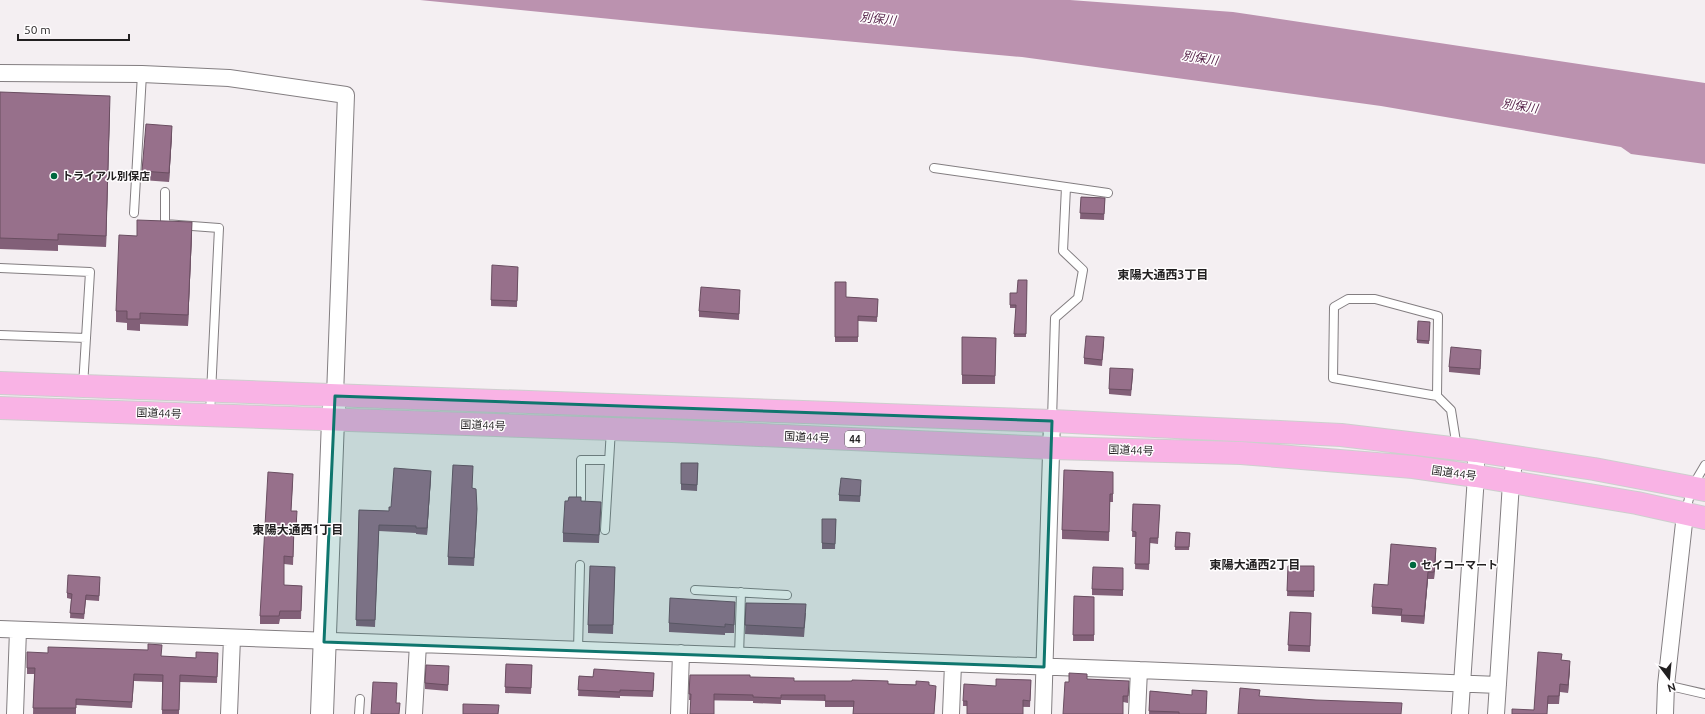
<svg xmlns="http://www.w3.org/2000/svg" width="1705" height="714" font-family="Ubuntu,'Noto Sans JP',sans-serif">
<rect width="100%" height="100%" fill="#f4eff2"/>
<path fill="#bb92af" d="M420,0H1070L1233,12L1705,83V164L1631,154L1621,147L1381,106L1022,57L701,28Z"/>
<g fill="none" stroke-linecap="round" stroke-linejoin="round">
<defs>
<path id="lane" d="M934,168L1108,193
M165,192V224L219,228L210,414
M134,213L142,74
M0,268L90,272L86,338
M0,335L86,338L83,386
M1437,396L1438,316L1375,299H1348L1334,307L1333,378L1437,396L1451,410L1457,448
M1052,420L1055,318L1078,298L1083,270L1063,251L1066,187
M581,499V460H609
M1685,514L1692,487L1705,465
M605,530L611,429
M695,590L787,595
M578,650L580,565
M739,656L741,592
M1666,685L1705,694
M359,714L360,699"/>
<path id="street" d="M0,73L142,74L229,78L346,95L335,396
M0,629L1139,670L1498,685
M15,714L18,630
M229,714L232,638
M414,714L418,644
M679,714L681,653
M951,714L953,664
M1043,714L1052,421
M1137,714L1139,670
M1460,714L1476,476V451
M1496,714L1511,483L1515,457
M1665,714L1666,685L1685,514"/>
<path id="secondary" d="M322,714L333,420L335,396"/>
<path id="highway" d="M0,383L1052,421L1341,435L1476,451L1594,469L1705,490
M0,408L672,431L1052,448L1241,453L1413,467L1476,476L1637,503L1705,518"/>
</defs>
<use href="#lane" stroke="#837e81" stroke-width="10"/>
<use href="#street" stroke="#837e81" stroke-width="18"/>
<use href="#secondary" stroke="#837e81" stroke-width="24"/>
<use href="#highway" stroke="#cecece" stroke-width="24"/>
<use href="#lane" stroke="#fff" stroke-width="8"/>
<use href="#street" stroke="#fff" stroke-width="16"/>
<use href="#secondary" stroke="#fff" stroke-width="22"/>
<use href="#highway" stroke="#f9b3e5" stroke-width="22"/>
</g>
<path fill="#826078" d="M0,92L110,107L106,247L58,245V251L0,249Z
M172,135L169,182L142,180V171Z
M1081,197L1105,198L1104,220L1080,219Z
M192,234L188,326L140,324V331L127,330V323L116,322V311L137,236Z
M518,267L517,307L491,306V300Z
M1027,280L1026,337H1014L1016,308H1010V293H1017Z
M835,282L846,297L878,299L877,322L858,321V342H835Z
M740,296L739,320L699,317V311Z
M1430,325L1429,344L1417,343V340Z
M962,337L996,338L995,384H962Z
M1104,343L1102,366L1084,364V358Z
M1481,356L1480,375L1449,372V367Z
M1133,375L1131,396L1109,394V389Z
M681,463H698L697,491L681,490Z
M431,477L427,535L416,534V533L379,531L375,627L356,626L359,510L389,511L391,507Z
M1113,481V502H1110L1109,541L1062,539V530Z
M293,482L291,511L297,519L296,535H294L293,565L284,564V585L302,586L301,619H280L279,624H260V616Z
M861,486L860,502L839,501V495Z
M472,488L477,517L474,566L448,565V557Z
M581,501L601,511L599,543L563,542V533Z
M1133,504L1160,505L1158,544L1150,543L1149,570L1135,569L1136,537H1132Z
M822,519H836L835,549H822Z
M1176,532L1190,533L1189,550H1175Z
M1436,555L1434,579H1428L1424,624L1401,622V616L1372,614V607L1388,585Z
M1288,566H1314V597L1287,596Z
M615,567L613,634L588,633V625Z
M1123,568V596L1092,595V589Z
M100,582L99,601L86,600L84,619L70,618L71,599L67,598V593Z
M1074,596L1094,597V641H1073Z
M735,602L734,633H725V635L669,632V623Z
M746,603L806,613L804,637L745,634Z
M1290,612L1311,613L1310,652L1288,651Z
M162,656L218,659L217,683L180,682L179,714H162V682L134,681L132,708L76,705V714H33L34,674H27V668Z
M1562,660L1570,669L1568,693L1560,692L1559,704H1548L1534,710Z
M506,664L532,665L531,694L505,693Z
M449,672L448,691L425,689V683Z
M690,675L750,677L794,681L929,685L936,692L934,714H853V707H825V701L781,700V704L753,703V701L689,700Z
M579,676L654,679L653,697L620,696V698L578,696Z
M1087,679L1129,688L1128,703L1123,702L1069,682Z
M1031,680L1030,707L963,706V701Z
M1150,691L1207,697L1206,714H1149Z"/>
<path fill="#6a4e61" d="M110,96V107L106,247V236Z
M172,126V135L169,182V173Z
M192,222V234L188,326V315Z
M431,471V477L427,535V528Z
M1436,548V555L1434,579V572Z
M1428,572V579L1424,624V616Z
M1570,661V669L1568,693V685Z"/>
<path fill="#97708b" stroke="#6a4e61" d="M0,92L110,96L106,236L58,234V240L0,238Z
M146,124L172,126L169,173L142,171Z
M1081,197L1105,198L1104,214L1080,213Z
M137,220L192,222L188,315L140,313V319H127V311H116L119,235L137,236Z
M492,265L518,267L517,301L491,300Z
M1018,280H1027L1026,334H1014L1016,305H1010V293H1017Z
M835,282H846V297L878,299L877,317L858,316V337H835Z
M701,287L740,290L739,314L699,311Z
M1418,321L1430,322L1429,341L1417,340Z
M1086,336L1104,337L1102,360L1084,358Z
M962,337L996,338L995,376L962,375Z
M1451,347L1481,350L1480,369L1449,367Z
M1110,368L1133,369L1131,390L1109,389Z
M681,463H698L697,485L681,484Z
M453,465L473,466L472,488L476,489L477,509L474,558L448,557Z
M394,468L431,471L427,528H416V526L379,525L375,620H356L359,510L389,511V507H391Z
M1064,470L1113,472V494H1110L1109,532L1062,530Z
M268,472L293,474L291,511H297L296,527H294L293,557L284,556V585L302,586L301,611H280L279,616H260Z
M841,478L861,480L860,496L839,495Z
M569,497H581V501L601,502L599,535L563,533L565,501H568Z
M1133,504L1160,505L1158,538H1150L1149,564H1135L1136,532L1132,531Z
M822,519H836L835,544L822,543Z
M1176,532L1190,533L1189,547H1175Z
M1391,544L1436,548L1434,572H1428L1424,616L1401,615L1402,609L1372,607L1374,584L1388,585Z
M590,566L615,567L613,625H588Z
M1288,566H1314V591H1287Z
M1093,567L1123,568V590L1092,589Z
M68,575L100,577L99,596L86,595L84,614L70,613L72,594L67,593Z
M1074,596L1094,597V635H1073Z
M670,598L735,602L734,625L725,624V627L669,623Z
M746,603L806,604L804,628L745,625Z
M1290,612L1311,613L1310,646L1288,645Z
M148,644L162,645L161,656L196,658V652L218,653L217,677L180,675L179,710H162L163,675L134,674L132,702L76,699V708H33L35,668H27V652L48,653V647L148,650Z
M1538,652L1562,654L1561,660L1570,661L1568,685L1560,684L1559,696H1548L1547,714H1512V709L1534,710Z
M506,664L532,665L531,688L505,687Z
M426,665L449,666L448,685L425,683Z
M594,669L654,673L653,691L620,690V692L578,690L579,676L593,677Z
M1069,673L1087,674V679L1129,681L1128,696H1123V714H1063L1065,682H1069Z
M690,675H750V677L794,678V681H852V680L888,681V684L916,685V681L929,682V685L936,686L934,714H853L854,701H825V695H781V698L753,697V695L714,694V714H690L691,694H689Z
M996,679L1031,680L1030,701L1023,700V714H967V701H963L964,684L996,686Z
M373,682L397,683L396,703H400L399,714H371Z
M1240,688L1260,690L1259,696L1316,700L1402,703L1401,714H1238Z
M1192,690L1207,691L1206,714H1179V712L1149,711L1150,691L1192,695Z
M463,704L499,705L498,714H463Z"/>
<path fill="#0f766e" fill-opacity="0.2" stroke="#0f766e" stroke-width="3" stroke-linejoin="round" d="M335,396L1052,421L1044,667L324,642Z"/>
<g fill="#00683e" stroke="#fffdfe" stroke-width="1.5">
<circle cx="54" cy="176" r="4"/>
<circle cx="1413" cy="565" r="4"/>
</g>
<g text-anchor="middle" stroke-width="3" stroke-linejoin="round" paint-order="stroke">
<rect fill="#fffdfe" stroke="#646263" stroke-width="1" x="845" y="431" width="20" height="16" rx="3"/>
<g font-size="10" font-weight="bold" fill="#211f20">
<text x="855" y="443">44</text>
</g>
<g font-size="11" font-weight="bold" fill="#211f20" stroke="#fffdfe" text-anchor="start">
<text x="62" y="180">トライアル別保店</text>
<text x="1421" y="569">セイコーマート</text>
</g>
<g font-size="11" fill="#211f20" stroke="#fffdfe">
<text transform="translate(159 413) rotate(2)" y="4">国道44号</text>
<text transform="translate(483 425) rotate(2)" y="4">国道44号</text>
<text transform="translate(807 437) rotate(3)" y="4">国道44号</text>
<text transform="translate(1131 450) rotate(2)" y="4">国道44号</text>
<text transform="translate(1454 473) rotate(8)" y="4">国道44号</text>
</g>
<g font-size="12" font-style="italic" fill="#58254b" stroke="#fffdfe">
<text transform="translate(878 19) rotate(6)" y="4">別保川</text>
<text transform="translate(1200 58) rotate(9)" y="4">別保川</text>
<text transform="translate(1520 106) rotate(9)" y="4">別保川</text>
</g>
<g font-size="12" font-weight="bold" fill="#211f20" stroke="#fffdfe">
<text x="1163" y="279">東陽大通西3丁目</text>
<text x="298" y="534">東陽大通西1丁目</text>
<text x="1255" y="569">東陽大通西2丁目</text>
</g>
</g>
<g transform="translate(1669 678) rotate(164)" stroke="#fffdfe" stroke-width="3" paint-order="stroke">
<path d="M0-3L7 15L0 10L-7 15Z" fill="#211f20"/>
<text y="-6" font-size="11" font-weight="bold" text-anchor="middle" fill="#211f20">N</text>
</g>
<path d="M18 34v6h111v-6" fill="none" stroke="#211f20" stroke-width="2"/>
<text x="24" y="34" font-size="12" fill="#211f20" stroke="#fffdfe" stroke-width="3" paint-order="stroke">50 m</text>
</svg>
